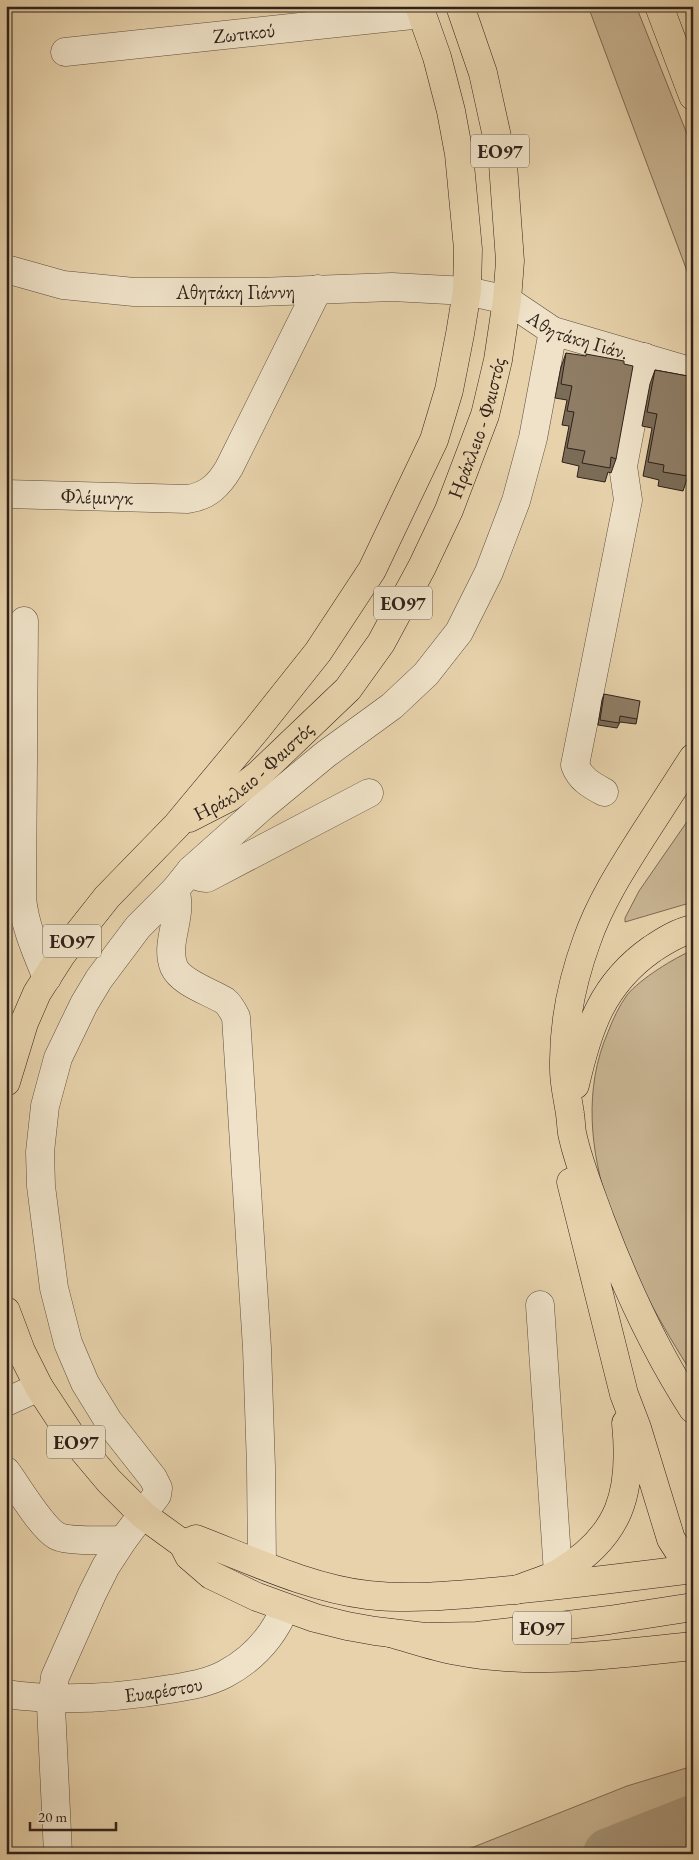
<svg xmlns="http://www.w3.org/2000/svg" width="699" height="1860" font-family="'EB Garamond',serif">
<rect width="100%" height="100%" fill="#e7d2ab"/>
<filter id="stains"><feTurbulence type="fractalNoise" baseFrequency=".004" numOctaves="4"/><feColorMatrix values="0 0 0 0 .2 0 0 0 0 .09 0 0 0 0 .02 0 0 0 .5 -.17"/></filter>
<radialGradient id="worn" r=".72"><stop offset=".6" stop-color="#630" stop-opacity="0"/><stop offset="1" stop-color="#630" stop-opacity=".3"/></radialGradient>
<path fill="#c8b492" stroke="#7c6a56" d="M588,6H636L693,149V287Z
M693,813V902L625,922V918L639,891Z
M693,950V1375C633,1280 559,1145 608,1032C613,1019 619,1006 627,995C640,979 674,958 693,950Z
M693,1766V1854H456L627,1786Z"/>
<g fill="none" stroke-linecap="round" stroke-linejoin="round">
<path stroke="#a8967a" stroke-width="52" d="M609,1854L693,1821"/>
<defs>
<g id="minor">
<path id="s1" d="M65,52L422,14"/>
<path id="s2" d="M6,269L63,285L134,292H258L392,287L467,291L507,300L553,331L693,372"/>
<path id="s3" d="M6,494L188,499C208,496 219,485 229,468L318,289"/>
<path d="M24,621L22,898C25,927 36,951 47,978"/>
<path d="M604,792C591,785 580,779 575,765L628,500L623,466L644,357"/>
<path d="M191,870C195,876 199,878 207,878L369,793"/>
<path d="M175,890C184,916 164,942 174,967C181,983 211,992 225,1001C230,1005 233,1011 236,1017L257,1348L261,1467L262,1564"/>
<path d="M540,1305L558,1573"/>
<path d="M6,1402L39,1387"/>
<path d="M6,1471C18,1487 41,1527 57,1536C69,1542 108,1540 123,1540"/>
<path id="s4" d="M6,1694C60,1702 117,1698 170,1689C189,1686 208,1683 225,1674C253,1659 273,1637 285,1608"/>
<path d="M58,1854L51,1706L55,1677L92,1594L106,1566L123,1540L157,1495L158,1488L153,1478L109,1422L85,1383L68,1343L54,1288L41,1186L40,1152L45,1106L58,1058L84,1004L99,979L138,927L175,890L191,870L263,806L326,754L392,706L426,674L459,632L489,572L516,501L533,438L553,331"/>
</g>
<g id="major">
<path id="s5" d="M189,818L230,797L258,775L348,689L381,643L422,567L449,510L485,415L498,360L507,300L510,261L503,164L483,73L460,6"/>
<path d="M6,1082L24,1023L37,993L62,954L107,897L177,825L256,730L318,652L372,570L434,440L449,390L460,334L467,291L468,249L459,154L451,111L437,57L419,6"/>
<path d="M6,1311L21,1351L39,1387L72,1437L109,1481L143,1515L183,1544L189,1556L211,1575L257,1597L315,1618L347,1626L375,1631L425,1637L477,1636L609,1620L693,1607"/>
<path d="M183,1544L196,1539C251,1560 309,1588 368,1595C412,1600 457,1595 501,1591C565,1585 629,1577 693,1569"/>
</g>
<path id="highway" d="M659,6L693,96
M693,758C676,784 659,811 642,837C621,870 600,903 587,940C572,981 563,1026 564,1069C564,1085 568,1099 570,1114C571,1120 571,1127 572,1133C578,1162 590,1191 600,1219C625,1285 654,1349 693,1409
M575,1085C588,1028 602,984 652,949C664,941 678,932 693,929
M571,1182L624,1394L637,1428L671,1539L682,1556L693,1569
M516,1590C530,1584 546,1580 559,1573C621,1536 633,1492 626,1423
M390,1633C412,1639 434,1647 457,1651C534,1666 615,1654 693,1646"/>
</defs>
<use href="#minor" stroke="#5d4d3e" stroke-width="29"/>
<use href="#major" stroke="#2f211a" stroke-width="29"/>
<use href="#highway" stroke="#2f211a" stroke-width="29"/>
<use href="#minor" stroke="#efe2c8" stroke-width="28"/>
<use href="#major" stroke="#e7d2ab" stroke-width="28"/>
<use href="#highway" stroke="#e7d2ab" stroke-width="28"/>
</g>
<path fill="#7b6c57" stroke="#2f211a" d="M566,353L616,459L611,473L608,472L605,482L577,477L579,466L562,462L569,426L562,425L567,400L555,398L561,367Z
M655,370L693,377V468L690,467L688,476L683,491L658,486L659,480L643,476L652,428L642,426L650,384Z
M604,694L637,719L636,724L620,722L617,728L598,725L602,700Z"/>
<path fill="#8f7d65" stroke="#2f211a" d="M566,353L586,356V354L624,361V364L633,366L616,459L611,457L610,468L582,463L585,451L567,448L574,412L567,411L572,386L561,384Z
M655,370L693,377V453L688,476L663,472L664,465L648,462L657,414L647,412Z
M604,694L640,701L637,719L620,716L619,723L600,720Z"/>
<g text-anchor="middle" stroke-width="4.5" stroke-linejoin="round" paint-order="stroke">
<g fill="#efe2c8" stroke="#695b4e" stroke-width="1">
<rect x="471" y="134.5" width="58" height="33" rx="4"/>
<rect x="374" y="586.5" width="58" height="33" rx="4"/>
<rect x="43" y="924.5" width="58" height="33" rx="4"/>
<rect x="47" y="1425.5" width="58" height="33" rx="4"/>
<rect x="513" y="1611.5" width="58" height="33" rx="4"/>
</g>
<g font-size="19" font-weight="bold" fill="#2f211a">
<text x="500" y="158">ΕΟ97</text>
<text x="403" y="610">ΕΟ97</text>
<text x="72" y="948">ΕΟ97</text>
<text x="76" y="1449">ΕΟ97</text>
<text x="542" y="1635">ΕΟ97</text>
</g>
<g font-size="20" fill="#2f211a" stroke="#efe2c8">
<text dy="7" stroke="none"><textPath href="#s1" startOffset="180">Ζωτικού</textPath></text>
<text dy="7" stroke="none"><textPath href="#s2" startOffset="232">Αθητάκη Γιάννη</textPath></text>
<text dy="7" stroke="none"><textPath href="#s2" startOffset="585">Αθητάκη Γιάν.</textPath></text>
<text dy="7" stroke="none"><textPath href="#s5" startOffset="499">Ηράκλειο - Φαιστός</textPath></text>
<text dy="7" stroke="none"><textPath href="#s3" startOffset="91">Φλέμινγκ</textPath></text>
<text dy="7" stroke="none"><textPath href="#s5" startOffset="80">Ηράκλειο - Φαιστός</textPath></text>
<text dy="7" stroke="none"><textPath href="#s4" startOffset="158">Ευαρέστου</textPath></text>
</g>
</g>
<rect width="699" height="1860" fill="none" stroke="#e7d2ab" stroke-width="25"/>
<rect x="8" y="8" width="684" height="1845" fill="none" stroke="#2f211a" stroke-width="2.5"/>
<rect x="12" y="12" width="674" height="1835" fill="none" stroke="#2f211a"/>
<path d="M30 1822v8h86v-8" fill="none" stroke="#2f211a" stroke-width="2.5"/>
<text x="38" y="1822" font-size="15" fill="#2f211a" stroke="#efe2c8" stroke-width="4" paint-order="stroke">20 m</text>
<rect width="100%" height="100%" filter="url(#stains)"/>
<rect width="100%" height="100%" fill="url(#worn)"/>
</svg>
